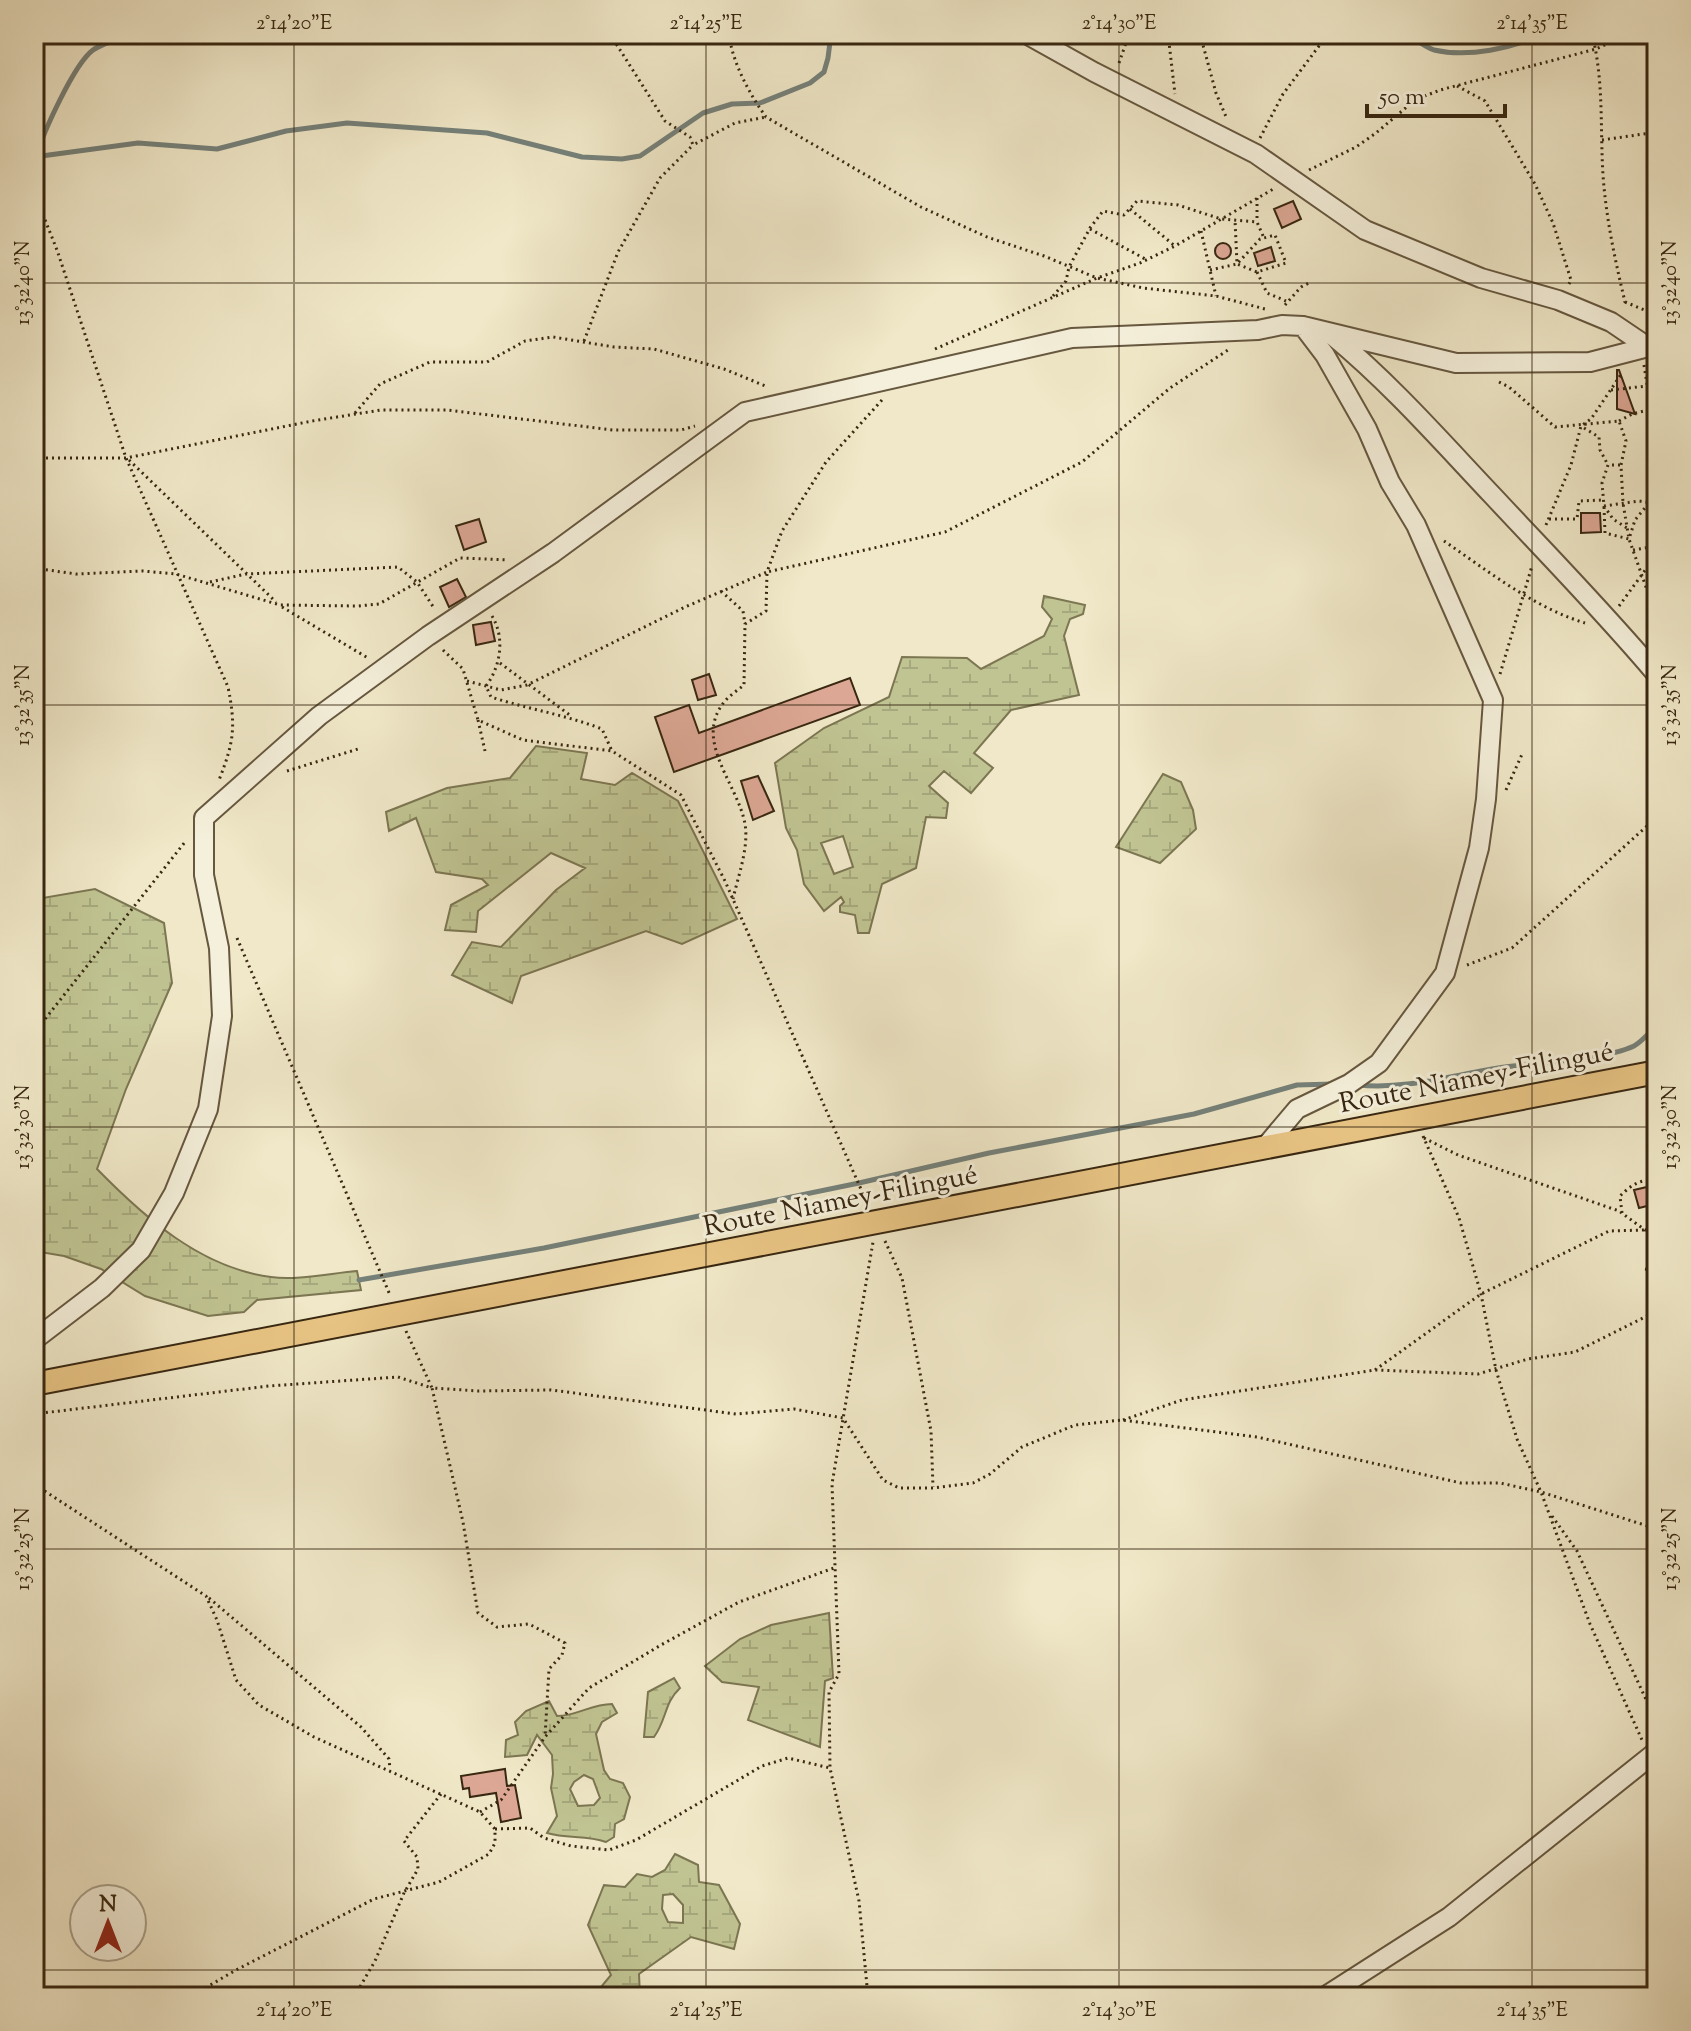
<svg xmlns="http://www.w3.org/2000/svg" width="1691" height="2031" font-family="'Sorts Mill Goudy',serif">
<defs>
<pattern id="wetland-marsh" width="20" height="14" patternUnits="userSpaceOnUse" patternTransform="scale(2)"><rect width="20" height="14" fill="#c0c492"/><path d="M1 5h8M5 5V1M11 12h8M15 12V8" fill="none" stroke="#a6a87d"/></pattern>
</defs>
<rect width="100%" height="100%" fill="#f0e8c8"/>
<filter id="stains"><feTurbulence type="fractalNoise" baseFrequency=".0025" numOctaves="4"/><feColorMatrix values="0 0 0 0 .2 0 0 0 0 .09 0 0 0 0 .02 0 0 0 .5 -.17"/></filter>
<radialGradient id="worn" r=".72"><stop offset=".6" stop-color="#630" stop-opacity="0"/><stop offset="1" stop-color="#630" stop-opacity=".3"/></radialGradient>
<path fill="url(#wetland-marsh)" stroke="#7c7652" stroke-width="2" fill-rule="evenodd" d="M1044,596L1085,605L1083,614L1070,619L1064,636L1079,695L1011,710L974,753L993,768L971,793L944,771L929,786L948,803L946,818L926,817L916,868L882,884L869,933H858L855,915L840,912V906L844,902L841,897L824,911L804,884L797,850L786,828L775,763L824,728L889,697L902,657L967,658L981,669L1044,636L1052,619L1042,607ZM843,836L853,867L834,874L821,843Z
M536,746L587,753L581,779L615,785L632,773L678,801L737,919L682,944L646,931L521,976L512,1003L452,975L472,942L501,947L556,890L585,868L551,853L478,911L476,932L445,930L451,905L488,885L482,879L436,872L416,818L389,831L386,812L447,788L510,778Z
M1163,774L1181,782L1193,810L1196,829L1160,863L1116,847Z
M34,885L43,898L95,889L164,923L172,983L126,1089L97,1169C145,1218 201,1268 271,1277C296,1281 332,1273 357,1271L361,1290L257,1300L244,1312L208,1316L145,1296L101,1269L64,1256L34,1251Z
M829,1613L833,1678L825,1681L820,1747L748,1720L759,1687L722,1682L705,1666L740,1639L771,1625Z
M674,1678L680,1688C664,1703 667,1719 654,1737H644L648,1692Z
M549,1701L557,1716C577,1716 591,1704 612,1704L617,1713L602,1722L596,1734L604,1770L610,1779L623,1783L630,1797L624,1819L615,1824L614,1837L606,1842C586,1835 567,1839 547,1833L557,1816L551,1788L553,1774L552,1755L537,1735L527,1755L505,1757L506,1740L518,1735L515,1722L526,1711ZM584,1775L593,1779L600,1798L594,1805L578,1806L570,1789L574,1782Z
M675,1854L698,1865L699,1882L719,1885L740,1924L734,1949L691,1937L639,1974L640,1997H604L601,1987L611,1975L588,1925L604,1885L625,1887L637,1874L652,1877L665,1870ZM673,1894L683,1905V1923L668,1922L662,1909L663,1895Z"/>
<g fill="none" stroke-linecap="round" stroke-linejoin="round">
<path stroke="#75817a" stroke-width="5" d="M1407,34C1415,39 1425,47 1434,50C1469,58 1512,48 1545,34
M34,157L138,143L217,149L286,131L347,123L487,133L582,157L622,159L640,156L703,113L732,104L760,103L810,83L824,72L828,58L831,34
M36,157C43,133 74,64 93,50C104,42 123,38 135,34
M1358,1085C1408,1090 1456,1074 1505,1067C1538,1063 1607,1059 1634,1046C1642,1042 1649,1032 1657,1026
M359,1280L544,1248L859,1183L989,1153L1194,1114L1297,1085L1332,1084"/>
</g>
<path fill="#dca794" stroke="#382711" stroke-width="2" d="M1293,201L1301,219L1282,228L1274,209Z
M1215 251a8 8 0 1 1 16 0a8 8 0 1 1-16 0Z
M1271,247L1275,261L1258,266L1254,253Z
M1617,370H1619L1635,414L1617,409Z
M1581,513H1600L1601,532L1581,533Z
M479,519L486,542L464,550L456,526Z
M457,579L466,597L449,607L440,587Z
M491,622L495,641L476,645L473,625Z
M709,674L716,695L698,700L692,680Z
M850,678L860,705L674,772L655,717L689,705L699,733Z
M758,776L774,811L753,820L741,781Z
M1651,1186L1655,1204L1639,1208L1634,1190Z
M505,1769L507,1786L515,1785L521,1818L501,1822L496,1793L470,1797L469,1788L463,1789L461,1776Z"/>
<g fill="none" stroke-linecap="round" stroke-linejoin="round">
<defs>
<path id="minor" d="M1026,34L1094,72L1256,154L1365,230L1481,278L1558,300L1611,322L1648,347
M1333,336C1391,384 1441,441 1493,496C1548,555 1605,613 1657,675
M1265,1147L1297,1109L1349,1084L1379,1063L1445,973L1479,848L1486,799L1493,700L1416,525L1390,482L1367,429L1325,355L1303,326
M34,1340L102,1288L141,1250L174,1193L208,1109L222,1016L219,948L204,875V818L319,716L428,636L553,553L745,412L1072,338L1258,330L1282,325L1303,326L1456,363L1590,362L1648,347L1657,352
M1324,1997L1449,1917L1657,1751"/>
<path id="major" d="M34,1384L1657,1072"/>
</defs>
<use href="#minor" stroke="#66573f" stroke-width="22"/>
<use href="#major" stroke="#382711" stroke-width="26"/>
<path stroke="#382711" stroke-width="3" stroke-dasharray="2 4" stroke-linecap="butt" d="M610,34L665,121L690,137L693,145L735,123L766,117
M729,34C732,62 750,95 766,117L921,207L987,237L1044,256L1097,278L1143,288L1216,296L1265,309
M1168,34L1175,94
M1200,34L1216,93L1227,119
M1592,34C1604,81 1600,127 1603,175C1606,218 1615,260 1625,302L1622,306
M1119,63L1129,34
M1457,86L1485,101L1535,184L1553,223L1571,280L1569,284
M1260,138L1283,94L1328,34
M1602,140L1657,132
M1309,170L1356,147L1376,133L1415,100L1440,90L1596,49L1629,34
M34,192L57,250L126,458L228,687C236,727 234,742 219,780
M1257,198V222
M1130,209L1175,246
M1090,229L1147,260
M1201,231L1216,296
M1210,270L1237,264L1260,239L1275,235L1286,263L1257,272L1237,264L1235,220
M1257,272L1267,293L1286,301
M1053,296L1066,281L1069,267L1090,228L1103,211L1124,215L1137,201L1178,205L1221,219L1257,222L1264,238
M1625,302L1657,315
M1285,305L1301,287L1311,282
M584,341L618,252L660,178L693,145
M935,349L1097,278L1140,263L1175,246L1275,188
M1644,365L1657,448
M1499,382L1509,387L1555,427L1619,421L1626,441L1621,465L1623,503L1629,539L1657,618
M1611,390L1647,386
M355,413L380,384L430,362H487L525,341L553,337L614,347L654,349L724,369L768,387
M1619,421L1632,414L1652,409
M1584,428L1599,437L1600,450L1608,465
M34,458H126L312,421L381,410H447L613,430H681L695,426
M129,460L276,602
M1620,465H1608L1602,483L1604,506L1639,501L1657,504
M1604,506L1613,519L1627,528
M1604,507L1605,533L1629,539L1635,520L1649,503
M1549,519H1577L1579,501L1603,500
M1546,525L1571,465L1581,426L1591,419L1622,373
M1444,541C1488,571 1533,607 1585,623
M1633,550L1657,546
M34,568L76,574L143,571L176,574L280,605L358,606L379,604L460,558L508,560
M210,582L246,574L398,567L417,582L434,608
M721,591L743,611L745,624
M1619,606L1657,554
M282,607L368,658
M492,616C505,637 501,666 486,686L491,697C528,709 566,715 602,729L612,751
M443,650L463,669L478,720L523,740L612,751L681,795L725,881L868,1205
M500,663L571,716
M1500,674L1532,566
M467,681L501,690L527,685L685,607L767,572L782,531L826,462L882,400
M478,720L485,751
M287,771L358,749
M1506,790L1523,752
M733,899C738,876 749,848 745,824C738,784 692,740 725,701C730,695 738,690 744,685L745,624L766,611L767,572L945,532L1082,462L1170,388L1228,350
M237,938L390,1295
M1467,965L1512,948L1657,817
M34,1033L185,842
M1423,1136L1459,1218L1481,1294L1496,1370L1517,1439L1541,1492L1590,1624L1642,1740
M1424,1138L1458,1155L1619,1211L1645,1230L1657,1228
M1622,1213L1620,1196C1630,1186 1643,1176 1657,1183
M885,1241L902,1278L931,1431L933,1487
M1645,1269L1657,1271
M1657,1324L1653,1337L1657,1342
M406,1331L432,1388L479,1391L551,1390L736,1414L794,1409L843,1418L883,1480L899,1488H933L973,1483L990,1474L1022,1447L1075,1425L1122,1420L1257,1437L1461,1483H1500L1541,1492L1657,1529
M1375,1370L1481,1294L1609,1231L1645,1230
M34,1414L269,1386L398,1377L432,1388L463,1522L478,1613L497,1627L529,1624L565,1643L562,1655L549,1669L545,1737
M1123,1420L1182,1400L1375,1370L1478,1374L1528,1359L1575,1352L1657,1311
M34,1477L40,1488L206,1596L217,1620L236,1680L259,1705L314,1737L480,1812L495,1829V1843L489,1854L439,1882L374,1899L236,1970L190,1997
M1552,1516L1577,1551L1657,1723
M209,1598L361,1727L389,1759L390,1769
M480,1812L501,1800L545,1737L589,1688L661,1645L739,1602L834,1568
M495,1829L530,1828L544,1838L571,1846L609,1850L636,1840L762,1766L788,1758L830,1768
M354,1997L375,1961L404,1893L418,1869L417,1857L404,1841L441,1794
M868,1997L859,1901L830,1768L829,1692L839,1674L832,1484L873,1242"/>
<use href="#minor" stroke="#f5f0db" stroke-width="18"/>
<use href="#major" stroke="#e8c484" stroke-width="22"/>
</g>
<path fill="none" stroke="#382711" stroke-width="2" stroke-opacity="0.45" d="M294,34V1997M706,34V1997M1119,34V1997M1532,34V1997M34,283H1657M34,705H1657M34,1127H1657M34,1549H1657M34,1970H1657"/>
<g text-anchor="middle" stroke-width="6" stroke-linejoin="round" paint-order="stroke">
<g font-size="28" fill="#382711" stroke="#f5f0db">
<text transform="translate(1476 1076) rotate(-11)" y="10">Route Niamey-Filingué</text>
<text transform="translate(840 1199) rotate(-11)" y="10">Route Niamey-Filingué</text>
</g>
</g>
<rect width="1691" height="2031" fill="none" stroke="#f0e8c8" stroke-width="88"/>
<g transform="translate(108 1923)"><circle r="38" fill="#f5f0db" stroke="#a9a08a" stroke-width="2"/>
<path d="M0-6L14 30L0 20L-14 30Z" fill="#8f2418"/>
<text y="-12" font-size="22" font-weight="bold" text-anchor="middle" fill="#382711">N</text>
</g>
<path d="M1367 104v12h138v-12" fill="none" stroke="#382711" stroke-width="4"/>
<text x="1379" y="104" font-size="24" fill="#382711" stroke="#f5f0db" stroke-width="6" paint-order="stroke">50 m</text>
<rect x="44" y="44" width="1603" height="1943" fill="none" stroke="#382711" stroke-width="3"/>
<g font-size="20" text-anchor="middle" fill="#382711">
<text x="294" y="29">2°14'20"E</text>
<text x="706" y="29">2°14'25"E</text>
<text x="1119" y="29">2°14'30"E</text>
<text x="1532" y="29">2°14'35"E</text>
<text transform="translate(22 283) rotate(-90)" y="7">13°32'40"N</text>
<text transform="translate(1669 283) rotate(-90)" y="7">13°32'40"N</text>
<text transform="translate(22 705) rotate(-90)" y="7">13°32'35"N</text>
<text transform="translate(1669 705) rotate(-90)" y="7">13°32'35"N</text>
<text transform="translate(22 1127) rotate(-90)" y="7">13°32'30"N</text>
<text transform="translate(1669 1127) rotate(-90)" y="7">13°32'30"N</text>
<text transform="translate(22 1549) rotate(-90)" y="7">13°32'25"N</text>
<text transform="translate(1669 1549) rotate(-90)" y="7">13°32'25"N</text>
<text x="294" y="2016">2°14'20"E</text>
<text x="706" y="2016">2°14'25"E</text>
<text x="1119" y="2016">2°14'30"E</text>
<text x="1532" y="2016">2°14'35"E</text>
</g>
<rect width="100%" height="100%" filter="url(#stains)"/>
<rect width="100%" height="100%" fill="url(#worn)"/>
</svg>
